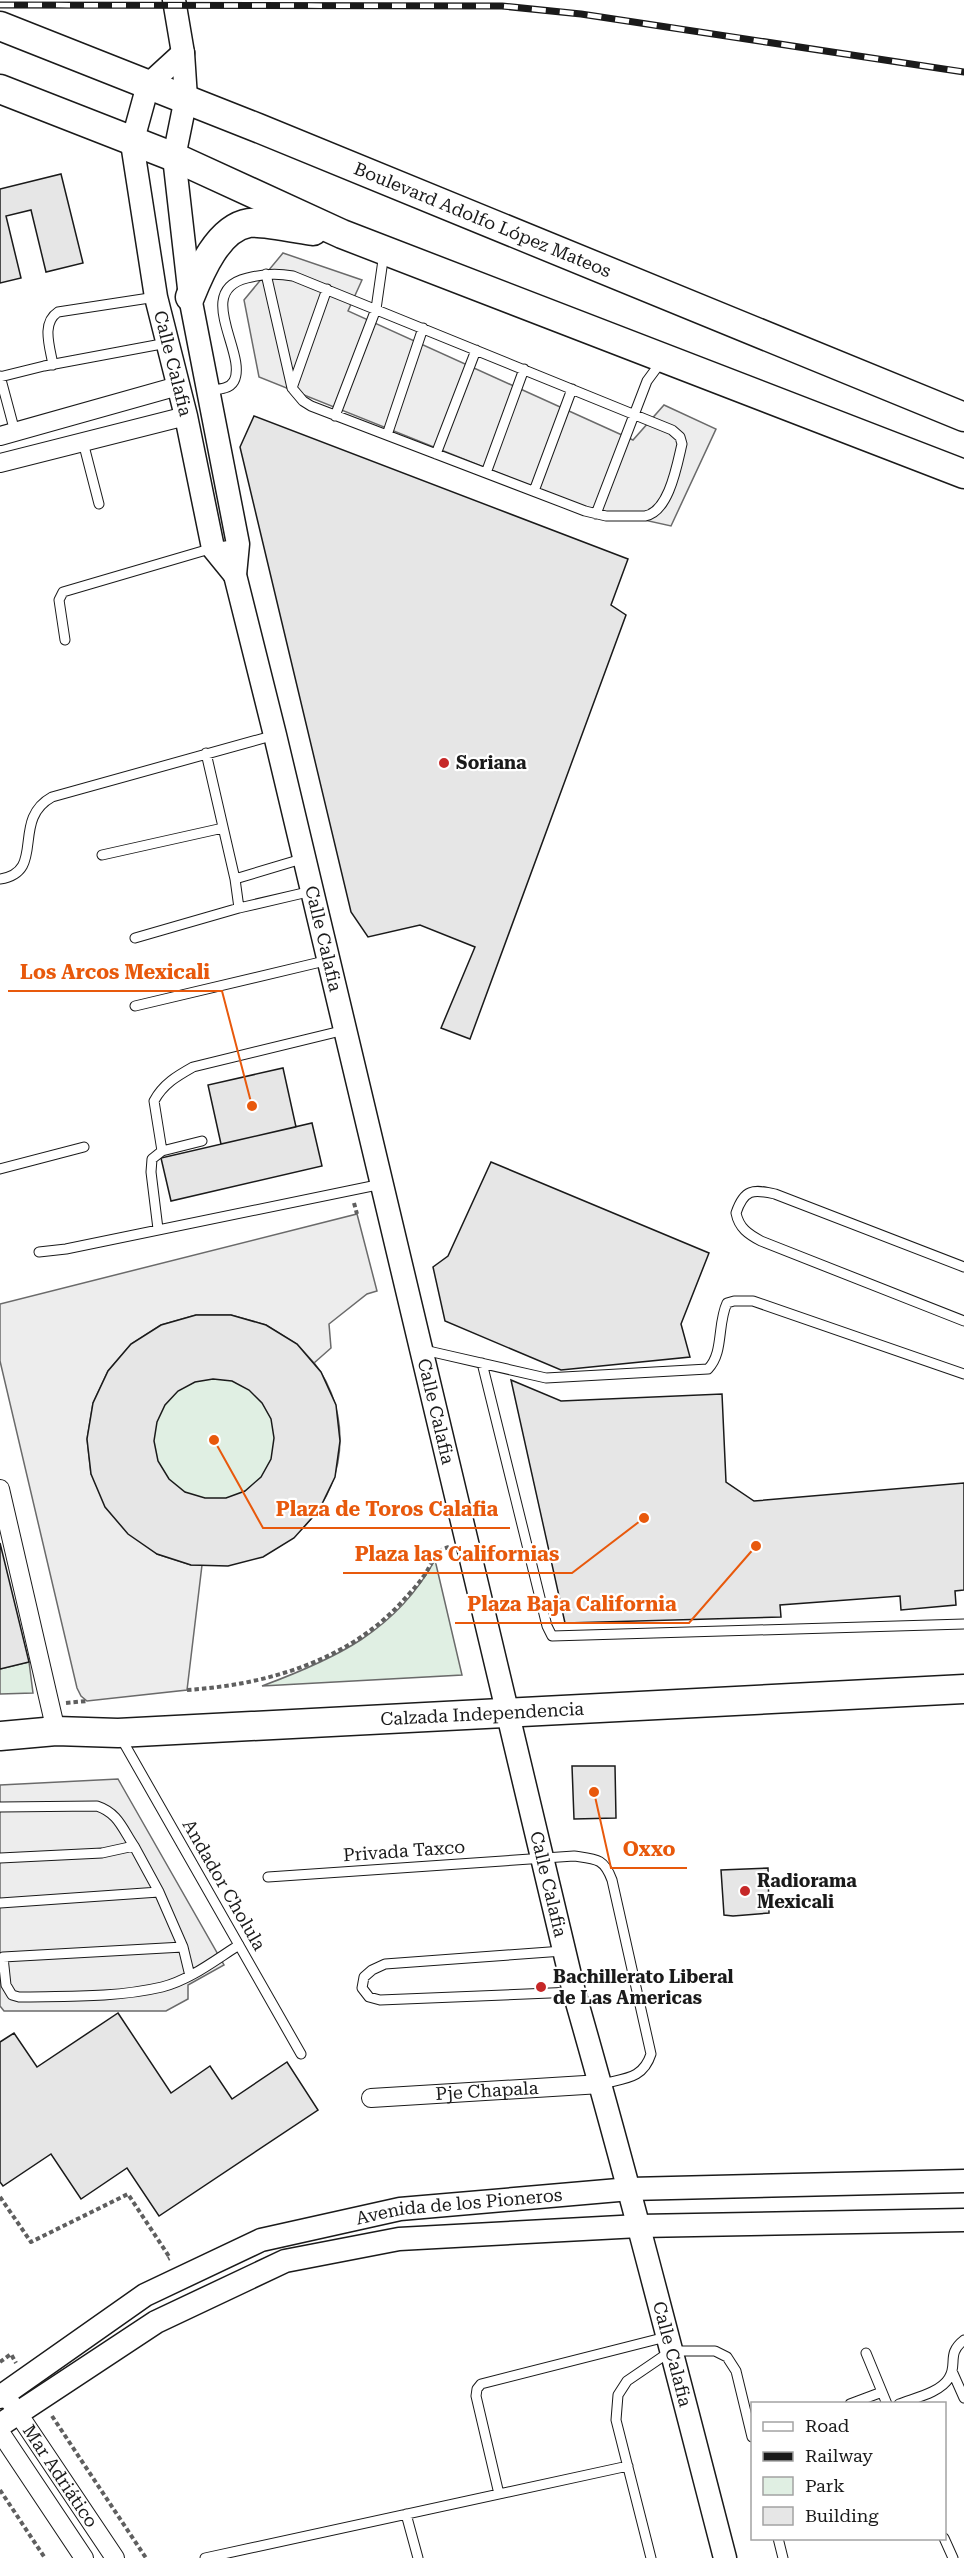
<svg xmlns="http://www.w3.org/2000/svg" width="964" height="2558" font-family="'Roboto Serif',serif">
<rect width="100%" height="100%" fill="#fff"/>
<path fill="#e0efe3" stroke="#6a6a6a" stroke-width="1.5" d="M90 1439a125 125 0 1 1 250 0a125 125 0 1 1-250 0Z
M435,1560L462,1675L262,1686C335,1659 396,1631 435,1560Z
M29,1662L33,1693L0,1694V1669Z"/>
<path fill="#ededed" stroke="#6a6a6a" stroke-width="1.5" d="M283,253L362,280L348,311L633,440L664,405L716,429L671,526L581,506L259,377L244,300Z
M357,1214L377,1291L367,1294L329,1324L331,1348L314,1363L297,1344L266,1325L231,1315H196L161,1325L131,1344L108,1371L93,1403L87,1439L91,1474L157,1554L191,1565H202L187,1690L87,1701L81,1696L77,1688L0,1361V1304Z
M118,1779L224,1965L188,1985V1999L166,2011H4L0,2006V1785Z"/>
<path fill="#e6e6e6" stroke="#1a1a1a" stroke-width="1.5" fill-rule="evenodd" d="M61,174L83,263L46,272L31,210L6,216L21,278L0,283V189Z
M254,416L628,559L611,605L626,615L470,1039L441,1028L475,947L420,925L368,937L351,912L240,447Z
M283,1068L296,1127L221,1144L208,1085Z
M312,1123L322,1166L171,1201L161,1158Z
M491,1162L709,1253L681,1324L690,1357L561,1370L445,1321L433,1267L448,1256Z
M196,1315H231L266,1325L297,1344L321,1372L336,1405L340,1441L335,1477L319,1510L294,1538L263,1557L228,1566L191,1565L157,1554L128,1534L105,1507L91,1474L87,1439L93,1403L108,1371L131,1344L161,1325ZM213,1379L232,1381L249,1390L262,1403L271,1419L274,1438L271,1459L261,1477L245,1491L226,1498H205L185,1492L169,1479L158,1461L154,1441L157,1422L165,1405L178,1391L195,1382Z
M511,1380L561,1401L722,1394L726,1482L754,1501L964,1483V1590L955,1591L956,1605L901,1610L900,1596L780,1605L781,1617L565,1623Z
M0,1543L29,1662L0,1669Z
M572,1766H615L616,1818L574,1819Z
M768,1868L769,1913L733,1916L724,1915L721,1870Z
M118,2013L171,2093L210,2066L232,2099L287,2062L318,2110L159,2216L127,2168L81,2199L51,2154L3,2186L0,2182V2042L14,2033L37,2067Z"/>
<g fill="none" stroke-linecap="round" stroke-linejoin="round">
<defs>
<path id="service" d="M53,365C50,347 41,323 58,312L156,297
M0,376L15,432
M0,377L44,366L167,343
M292,388L327,289
M209,390C217,389 229,390 234,381C248,354 193,291 247,278C264,274 276,273 293,276L672,430L680,437L682,444C677,465 669,512 645,516H606L585,511L311,406L303,401L292,388L266,274
M335,416L376,309L384,253
M387,435L423,328
M83,442L99,504
M436,454L476,350
M486,473L524,369
M534,491L572,389
M596,514L647,381L661,362
M65,640L59,600L63,592L213,548L238,544
M206,753L235,879L239,908L312,891
M102,855L223,828
M0,879C47,872 10,820 52,797L275,735
M235,879L305,858
M135,938L239,908
M135,1006L329,960
M162,1151L154,1101C163,1084 177,1076 193,1067L345,1030
M0,1169L84,1147
M158,1229L151,1172L152,1159L162,1151L202,1141
M39,1252L66,1249L382,1184
M964,1267L775,1194C753,1189 744,1189 736,1213C739,1228 748,1234 761,1241L964,1321
M424,1350L546,1378L708,1369C724,1353 717,1324 727,1303L734,1301H753L964,1374
M482,1363L547,1626L552,1636L964,1624
M121,1738L301,2054
M0,1807L97,1806C118,1813 122,1828 134,1846L102,1853L0,1858
M134,1846L159,1892
M268,1877L574,1856C596,1859 604,1858 612,1880L651,2054C643,2079 625,2078 602,2084
M0,1903L159,1892L183,1947L190,1976
M183,1947L3,1957L6,1985L12,1995L19,1997C66,1996 115,1998 162,1987C190,1980 215,1960 239,1945
M563,1951L385,1964L372,1970L364,1977L362,1988L369,1997L380,2000L574,1992
M866,2353L887,2404
M952,2371L964,2398
M850,2404L882,2392
M899,2404C914,2398 940,2393 949,2378C958,2364 946,2354 964,2340
M499,2494L476,2396L477,2389L481,2384L666,2337
M406,2514L418,2558
M778,2538L783,2558
M944,2538L953,2558
M205,2558L628,2466
M651,2558L616,2420L618,2395L627,2381L671,2351H715L727,2357L736,2371L752,2437"/>
<g id="minor">
<path d="M0,436L178,386"/>
<path d="M0,463L186,416"/>
<path d="M0,1489L56,1731"/>
<path id="s1" d="M371,2098L601,2084"/>
<path id="s2" d="M5,2394L115,2558"/>
<path d="M0,2432L84,2558"/>
</g>
<g id="tertiary">
<path id="s3" d="M174,0L183,53L186,98L174,157L190,297L238,544L235,575L275,735L574,1992C628,2180 676,2369 725,2558"/>
<path id="s4" d="M183,53L148,85L132,143L156,297L186,416L213,548L235,575"/>
<path id="s5" d="M0,2397L145,2295L261,2240L400,2209L630,2189L964,2181"/>
<path d="M0,2425L156,2322L285,2261L399,2239L639,2226L964,2220"/>
</g>
<g id="primary">
<path id="s6" d="M0,26L258,128L964,417"/>
<path d="M0,89L174,157L342,234L964,474"/>
<path d="M190,297C200,272 218,228 249,223C260,221 299,229 313,231"/>
<path id="s7" d="M0,1736L56,1731L118,1733L964,1689"/>
</g>
</defs>
<use href="#service" stroke="#1a1a1a" stroke-width="11"/>
<use href="#minor" stroke="#1a1a1a" stroke-width="20"/>
<use href="#tertiary" stroke="#1a1a1a" stroke-width="25"/>
<use href="#primary" stroke="#1a1a1a" stroke-width="31"/>
<path stroke="#5f5f5f" stroke-width="4" stroke-dasharray="4.5 3" stroke-linecap="butt" d="M354,1203L357,1214
M187,1690C264,1685 345,1662 399,1605C407,1596 416,1587 423,1577C429,1570 433,1556 441,1550C443,1549 446,1548 449,1547
M66,1703L87,1701
M0,2197L31,2242L128,2194L170,2258L168,2259
M0,2362L11,2354L16,2363
M52,2416L146,2558
M0,2490L45,2558"/>
<use href="#service" stroke="#fff" stroke-width="9"/>
<use href="#minor" stroke="#fff" stroke-width="18"/>
<use href="#tertiary" stroke="#fff" stroke-width="22"/>
<use href="#primary" stroke="#fff" stroke-width="28"/>
<defs>
<path id="rail" d="M0,5L502,6L581,14L964,72"/>
</defs>
<use href="#rail" stroke="#1a1a1a" stroke-width="7"/>
<use href="#rail" stroke="#fff" stroke-width="4.5" stroke-dasharray="14" stroke-linecap="butt"/>
</g>
<g fill="#c62828" stroke="#fff" stroke-width="2">
<circle cx="444" cy="763" r="6"/>
<circle cx="745" cy="1891" r="6"/>
<circle cx="541" cy="1987" r="6"/>
</g>
<g text-anchor="middle" stroke-width="4.5" stroke-linejoin="round" paint-order="stroke">
<g font-size="18" fill="#1a1a1a" stroke="#fff">
<text dy="6" stroke="none"><textPath href="#s6" startOffset="520">Boulevard Adolfo López Mateos</textPath></text>
<text dy="6" stroke="none"><textPath href="#s4" startOffset="332">Calle Calafia</textPath></text>
<text dy="6" stroke="none"><textPath href="#s3" startOffset="957">Calle Calafia</textPath></text>
<text dy="6" stroke="none"><textPath href="#s3" startOffset="1443">Calle Calafia</textPath></text>
<text dy="6" stroke="none"><textPath href="#s7" startOffset="483">Calzada Independencia</textPath></text>
<text transform="translate(404 1851) rotate(-4)" y="6">Privada Taxco</text>
<text dy="6" stroke="none"><textPath href="#s3" startOffset="1929">Calle Calafia</textPath></text>
<text transform="translate(224 1885) rotate(60)" y="6">Andador Cholula</text>
<text dy="6" stroke="none"><textPath href="#s1" startOffset="116">Pje Chapala</textPath></text>
<text dy="6" stroke="none"><textPath href="#s5" startOffset="507">Avenida de los Pioneros</textPath></text>
<text dy="6" stroke="none"><textPath href="#s3" startOffset="2415">Calle Calafia</textPath></text>
<text dy="6" stroke="none"><textPath href="#s2" startOffset="99">Mar Adriático</textPath></text>
</g>
<g font-size="18" font-weight="bold" fill="#1a1a1a" stroke="#fff" text-anchor="start">
<text x="456" y="769">Soriana</text>
<text x="757" y="1887">Radiorama<tspan x="757" dy="21">Mexicali</tspan></text>
<text x="553" y="1983">Bachillerato Liberal<tspan x="553" dy="21">de Las Americas</tspan></text>
</g>
</g>
<path fill="none" stroke="#e8590c" stroke-width="2" d="M252 1106L222 991H8M214 1440L263 1528H510M644 1518L572 1573H343M756 1546L689 1623H455M594 1792L611 1868H687"/>
<g fill="#e8590c" stroke="#fff" stroke-width="2">
<circle cx="252" cy="1106" r="6"/>
<circle cx="214" cy="1440" r="6"/>
<circle cx="644" cy="1518" r="6"/>
<circle cx="756" cy="1546" r="6"/>
<circle cx="594" cy="1792" r="6"/>
</g>
<g font-size="20" text-anchor="middle" font-weight="bold" fill="#e8590c" stroke="#fff" stroke-width="4.5" stroke-linejoin="round" paint-order="stroke">
<text x="115" y="979">Los Arcos Mexicali</text>
<text x="387" y="1516">Plaza de Toros Calafia</text>
<text x="457" y="1561">Plaza las Californias</text>
<text x="572" y="1611">Plaza Baja California</text>
<text x="649" y="1856">Oxxo</text>
</g>
<rect x="751" y="2402" width="195" height="138" fill="#ffffff" stroke="#a3a3a3" stroke-width="1.5"/>
<rect x="763" y="2422" width="30" height="9" fill="#ffffff" stroke="#a3a3a3" stroke-width="1.5"/>
<text x="805" y="2432" font-size="18" fill="#1a1a1a">Road</text>
<rect x="763" y="2452" width="30" height="9" fill="#1a1a1a" stroke="#a3a3a3" stroke-width="1.5"/>
<text x="805" y="2462" font-size="18" fill="#1a1a1a">Railway</text>
<rect x="763" y="2477" width="30" height="18" fill="#e0efe3" stroke="#a3a3a3" stroke-width="1.5"/>
<text x="805" y="2492" font-size="18" fill="#1a1a1a">Park</text>
<rect x="763" y="2507" width="30" height="18" fill="#e6e6e6" stroke="#a3a3a3" stroke-width="1.5"/>
<text x="805" y="2522" font-size="18" fill="#1a1a1a">Building</text>
</svg>
